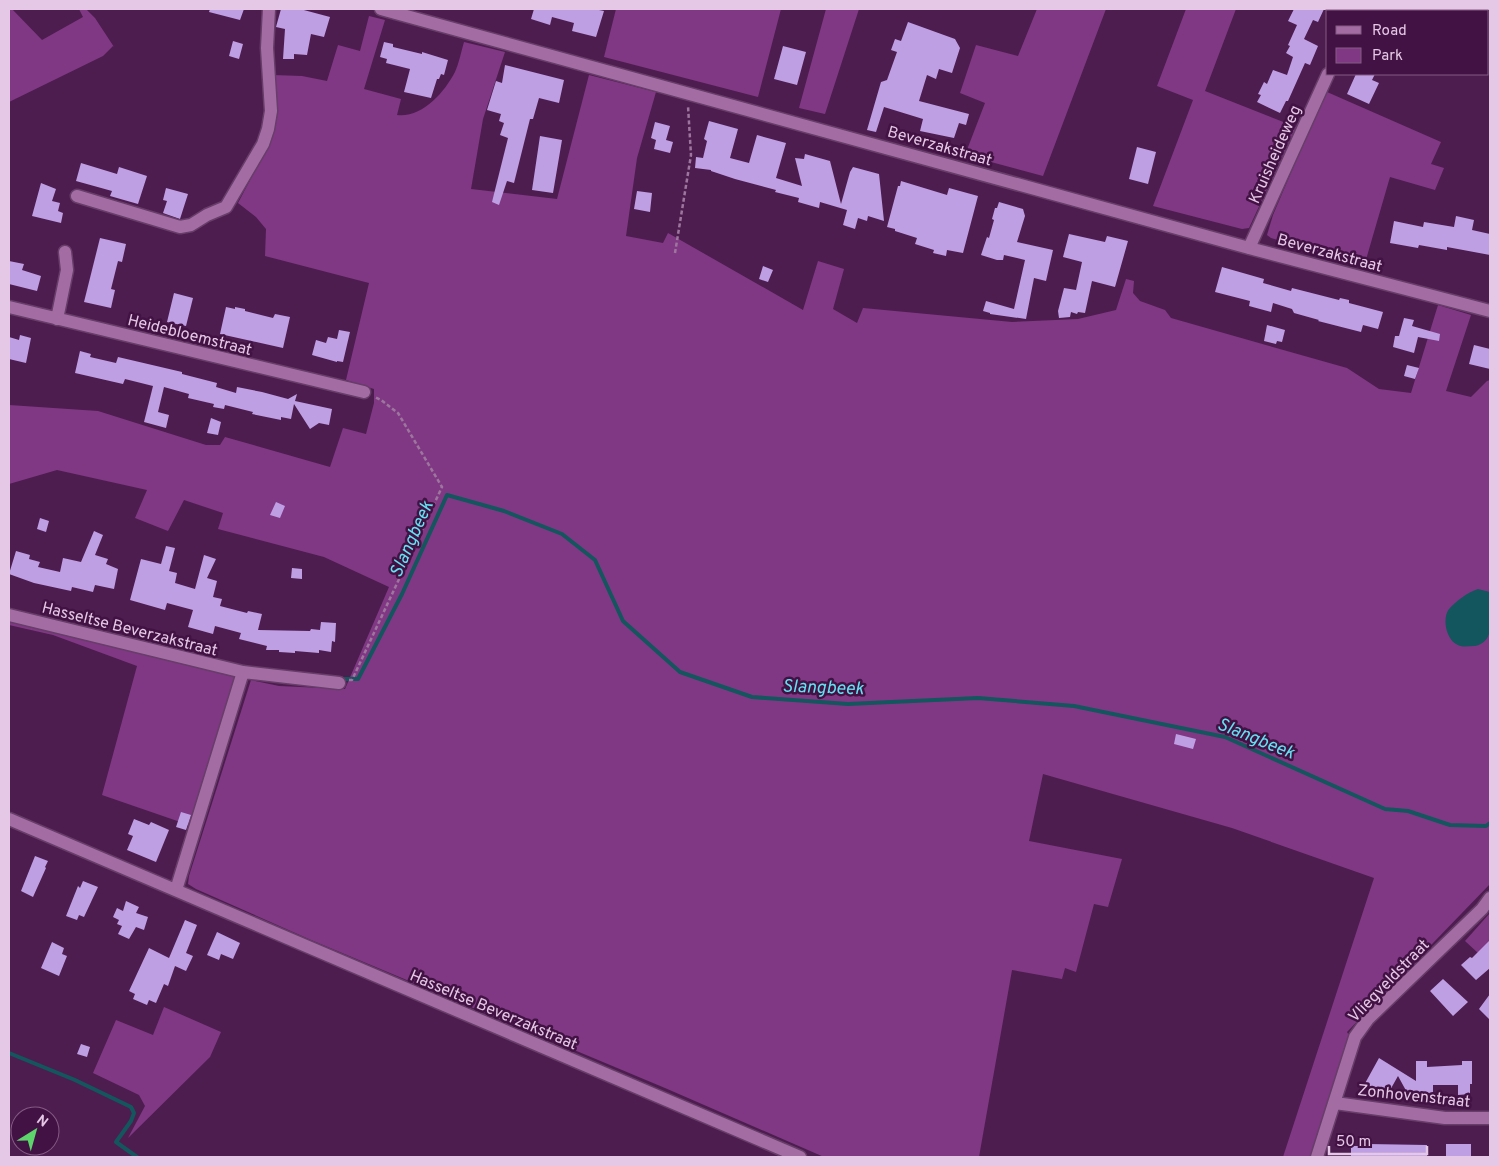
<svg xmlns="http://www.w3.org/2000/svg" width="1499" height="1166" font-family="Overpass,sans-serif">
<rect width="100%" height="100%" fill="#4d1d4f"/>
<path fill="#803884" d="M9,9H12L42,40L83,17L79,9H86L95,18L114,47L113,46L103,56L9,102Z
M616,9H781L758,97L604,57Z
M826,9H859L825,114L799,108Z
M1037,9H1106L1043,176L965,155L985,103L960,93L976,45L1018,56Z
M1186,9H1236L1205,91L1296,127L1249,228L1242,229L1153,206L1193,100L1157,86Z
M369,16L385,20L364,89L401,99L397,115C422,118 444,93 455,72C459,63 461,52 464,42L505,52L483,119L471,189L557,199L589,75L656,92L637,158L626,236L663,243L668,233L803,310L818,261L844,269L833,309L857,323L863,308L1012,322L1078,319L1116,310L1126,279L1134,281L1133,293L1140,301L1165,310L1171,318L1347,368L1379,389L1411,393L1438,305L1471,315L1446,391L1471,397L1487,381L1490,380V884L1347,1032L1350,1037L1311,1157H1283L1374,878L1232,828L1043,774L1029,841L1122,859L1108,907L1094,904L1076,972L1065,968L1062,979L1012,970L979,1157H824L665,1088L311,940L196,889L188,884L189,876L251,680L279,686L345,689L389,587L324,557L218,529L223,513L184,500L168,531L135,518L147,490L57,470L9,484V405L98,411L206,445H220L225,437L330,467L343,428L366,434L374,403V389L346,380L369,283L265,256L266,229L256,217L238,203L260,161L272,75L302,76L327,81L338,45L360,51Z
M1327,92L1441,142L1431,164L1444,168L1435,190L1390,177L1365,263L1349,261L1271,238L1267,235L1273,215L1307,135Z
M9,619L235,677L189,825L102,795L137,666L53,635L9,625Z
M1490,913V964L1465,941Z
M164,1007L221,1032L210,1057L128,1138L145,1106L139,1095L93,1073L116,1020L153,1035Z"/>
<path fill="#13565e" d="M1478,589L1490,592C1490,602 1493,626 1489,634C1487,641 1481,645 1475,646C1468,646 1462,648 1456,644C1446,638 1442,618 1449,609C1456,601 1468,592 1478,589Z"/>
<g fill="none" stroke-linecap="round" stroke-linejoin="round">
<path stroke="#13565e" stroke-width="4" d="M340,679H358L402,594L447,495L504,511L562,534L595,560L623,621L680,672L752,697L848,704L978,698L1074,706L1225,737L1385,809L1408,811L1450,825L1486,826L1490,823
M9,1053L75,1080L131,1107L134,1113L131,1121L116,1142L137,1157"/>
</g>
<path fill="#bf9fe3" d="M210,9H244L240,20L209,12Z
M281,9H300L330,17L324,37L311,34L307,55L294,54V59H283L285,29L276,27Z
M534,9H594L604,11L596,37L572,31L574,23L552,17L550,25L531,19Z
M1294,9H1324L1318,22L1313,20L1304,39L1318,46L1310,65L1305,63L1288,101H1286L1280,113L1257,102L1261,95L1258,94L1264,82L1267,84L1273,70L1287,75L1293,57L1286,53L1290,46L1288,45L1297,25L1288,21Z
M908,22L955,39L960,48L952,73L939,69L936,79L927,75L919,101L969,114L966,125L959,123L954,138L920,131L923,119L884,107L876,132L867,130L881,82L887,80L897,52L891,50L895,39L901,41Z
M233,41L243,44L239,59L229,56Z
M384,42L393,44V47L422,54V52L448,60L444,75L441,74L439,79H437L431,98L404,92L410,69L386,63L387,59L380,57Z
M783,46L806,52L797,85L774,79Z
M505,65L564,80L559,103L539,98L533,119H530L514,183L507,181L499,205L492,202L508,138L500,135L504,123L499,121L501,114L487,110L496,81L502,83Z
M1356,74H1375L1372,80L1379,83L1369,104L1347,94Z
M709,121L738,129L730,158L749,163L757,135L786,143L776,178L802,186L795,158L804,159L805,154L830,161L841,204L850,172L853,167L879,174L884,221L868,216L867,221L858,218L855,229L843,225L847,210L820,202L819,208L798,202L799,198L775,192L776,190L735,179L711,171V170L695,168L696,157L703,158L707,141L704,139Z
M655,122L670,126L666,140L673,142L670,153L654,149L656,140L651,138Z
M540,136L562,140L553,193L532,190Z
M1137,147L1156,152L1148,184L1129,179Z
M81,163L117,174L119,167L147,176L138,204L110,196L112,191L76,181Z
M901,181L947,195L949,188L978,196L963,253L947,250L946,256L933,253L934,250L915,244L917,238L895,231V229L887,227L898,186H900Z
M41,183L56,189L52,201L60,203L58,211L63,213L61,223L32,216Z
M166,188L188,194L180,219L163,213L167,201L163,200Z
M637,191L652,193L650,212L634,209Z
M999,202L1023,209L1025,216L1017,242L1053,250L1046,281L1034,278L1026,319L990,314V313L983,311L986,301L1014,309L1025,260L1004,255L1003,260H997L981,255L987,237L989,238L994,220L992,219L995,208H997Z
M1456,216L1474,220L1472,230L1490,234V255L1447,247V250L1419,245L1418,248L1390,243L1394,221L1423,227L1424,222L1454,227Z
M1069,234L1105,242L1107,236L1128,241L1115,287L1092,281L1085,313L1078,312L1077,314L1071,312L1070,317L1059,318L1058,311L1064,288L1076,290L1082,262L1063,257Z
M100,238L126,244L122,262L118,261L111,289L115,290L111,308L84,302Z
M9,261L24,264L22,270L41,276L37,291L9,284Z
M763,266L773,270L768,282L759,279Z
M1222,267L1264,279L1263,283L1291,291L1292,288L1339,300L1340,298L1349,300V303L1383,312L1378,329L1363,325L1361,332L1318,321L1319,320L1294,313L1292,309L1273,303L1271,312L1249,306L1250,301L1215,292Z
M174,293L193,298L186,326L167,322Z
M226,307L235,309V307L245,309V311L273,318L275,314L290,317L283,348L220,334Z
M1404,318L1414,320L1412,326L1440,334L1439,341L1418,337L1414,353L1393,347L1395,336H1399Z
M1267,325L1285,330L1282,342L1277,341L1276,344L1264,341Z
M339,330L350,332L343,362L337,361V362L312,355L316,340L326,343L328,337L337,339Z
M20,335L31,338L26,363L9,359V337L19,340Z
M1474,345L1490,349V369L1469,364Z
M80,351L91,354L90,357L116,363L118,357L182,372V374L217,383L216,387L236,393L237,387L262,392L288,399L297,394L295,401L332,409L329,425L319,423L310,429L294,404L291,419L281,417V420L252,414L253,412L225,405L224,409L213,407L214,404L188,398L189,394L164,387L158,412L169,415L166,428L144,422L153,386L125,379L123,384L75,373Z
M1407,365L1419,368L1415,379L1404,376Z
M211,418L221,422L218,435L207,433Z
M276,502L285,506L280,518L270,515Z
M40,518L49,521L46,532L37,529Z
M94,531L103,535L95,555L108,559L106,564L118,569L114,589L95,585L93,592L72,587L71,591L34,583L9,574L16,551L30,555L29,559L40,562L38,567L60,572L63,558L81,562Z
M166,546L175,548L169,571L177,573L175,583L195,589L204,555L216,559L207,578L217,581L213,597L222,599L220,606L247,613L248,611L262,614L258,630L310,631L311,629L320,630L321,622L336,623L335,642L332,641L331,652L319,650V653L295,651V653L279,652V650H266L267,646L239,639L241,633L215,626L213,634L188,627L193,610L167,603L165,610L130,600L141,559L161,564Z
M292,568L302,569V579L291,578Z
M1176,734L1196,739L1193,749L1174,744Z
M181,812L191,815L186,830L176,827Z
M134,819L149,825L151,822L169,830L156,862L127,850L133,836L128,834Z
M35,856L48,861L45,867L46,868L33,897L21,891Z
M83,881L98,887L84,917L79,915L77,920L66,916L78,886L80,888Z
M126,901L139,907L136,913L148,917L144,930L136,927L129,939L118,934L122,926L117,924L119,920L113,917L117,908L123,911Z
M185,920L197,925L186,953L193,956L186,971L175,966L168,986L164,984L156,1003L149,1000L147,1005L133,999L135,994L129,991L149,948L169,958Z
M217,932L240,943L233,959L221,954L219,960L207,955Z
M1490,940V968L1476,980L1461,965L1470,957L1472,958Z
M52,942L64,948L62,954L67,956L59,976L41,968Z
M1443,979L1468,1002L1453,1016L1430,991Z
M1490,994V1020L1479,1009Z
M81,1044L90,1047L87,1057L77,1054Z
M1379,1058L1416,1081V1061H1427V1067L1462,1065V1061H1472V1084H1470V1094L1458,1095V1085H1433V1095L1409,1096L1398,1076L1385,1099L1363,1087Z
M1368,1144L1427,1145V1157H1351V1146H1368Z
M1446,1144H1471V1157H1446Z"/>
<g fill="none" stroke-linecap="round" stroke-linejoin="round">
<defs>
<path id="minor" d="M381,9L1249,248L1490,311
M1356,11L1358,9
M77,196L180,227L191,225L207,215L226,207L263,144L268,129L271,111L267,48L269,9
M1249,248L1328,74
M9,307L364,392
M57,319L67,270L65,252
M9,615L243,672L339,683
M9,819L800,1157
M176,890L243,672
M1335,1103L1445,1118H1490
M1317,1157L1355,1037L1368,1019L1482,909L1490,898"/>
</defs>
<use href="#minor" stroke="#673d69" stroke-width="15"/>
<path stroke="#9c769d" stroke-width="2.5" stroke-dasharray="4 2.5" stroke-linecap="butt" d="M675,253L691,155L688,106
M349,680H352L442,487L398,413L381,400L375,397"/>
<use href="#minor" stroke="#a36da4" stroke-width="12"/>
</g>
<g text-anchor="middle" stroke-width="5" stroke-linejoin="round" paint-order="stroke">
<g font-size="16" fill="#e5c8e5" stroke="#421244">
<text transform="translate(940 145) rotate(16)" y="6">Beverzakstraat</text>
<text transform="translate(1274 154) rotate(-66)" y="6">Kruisheideweg</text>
<text transform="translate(1330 252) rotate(15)" y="6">Beverzakstraat</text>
<text transform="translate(190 334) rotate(14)" y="6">Heidebloemstraat</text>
<text transform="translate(130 628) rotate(14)" y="6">Hasseltse Beverzakstraat</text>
<text transform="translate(1388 980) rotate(-46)" y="6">Vliegveldstraat</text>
<text transform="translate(494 1009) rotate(23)" y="6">Hasseltse Beverzakstraat</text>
<text transform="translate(1414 1095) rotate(6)" y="6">Zonhovenstraat</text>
</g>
<g font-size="18" font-style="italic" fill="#62e3f2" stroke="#421244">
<text transform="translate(411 539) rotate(-66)" y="6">Slangbeek</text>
<text transform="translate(823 687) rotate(2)" y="6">Slangbeek</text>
<text transform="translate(1256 738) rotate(22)" y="6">Slangbeek</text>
</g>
</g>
<rect width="1499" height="1166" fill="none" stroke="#e5c8e5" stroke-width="20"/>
<rect x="1326" y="10" width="162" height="65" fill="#421244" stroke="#835b84"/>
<rect x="1336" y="26" width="25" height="8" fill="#a36da4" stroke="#835b84"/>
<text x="1372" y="35" font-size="15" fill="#e5c8e5">Road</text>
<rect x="1336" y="48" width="25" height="15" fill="#803884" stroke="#835b84"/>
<text x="1372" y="60" font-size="15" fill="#e5c8e5">Park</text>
<g transform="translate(35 1131) rotate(37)"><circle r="24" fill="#421244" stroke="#835b84"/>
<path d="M0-4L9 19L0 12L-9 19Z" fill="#5ed56c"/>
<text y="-8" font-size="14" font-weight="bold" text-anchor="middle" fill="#e5c8e5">N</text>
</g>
<path d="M1329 1146v8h98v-8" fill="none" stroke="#e5c8e5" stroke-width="2.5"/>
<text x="1336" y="1146" font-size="15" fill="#e5c8e5" stroke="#421244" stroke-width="4" paint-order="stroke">50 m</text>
</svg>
